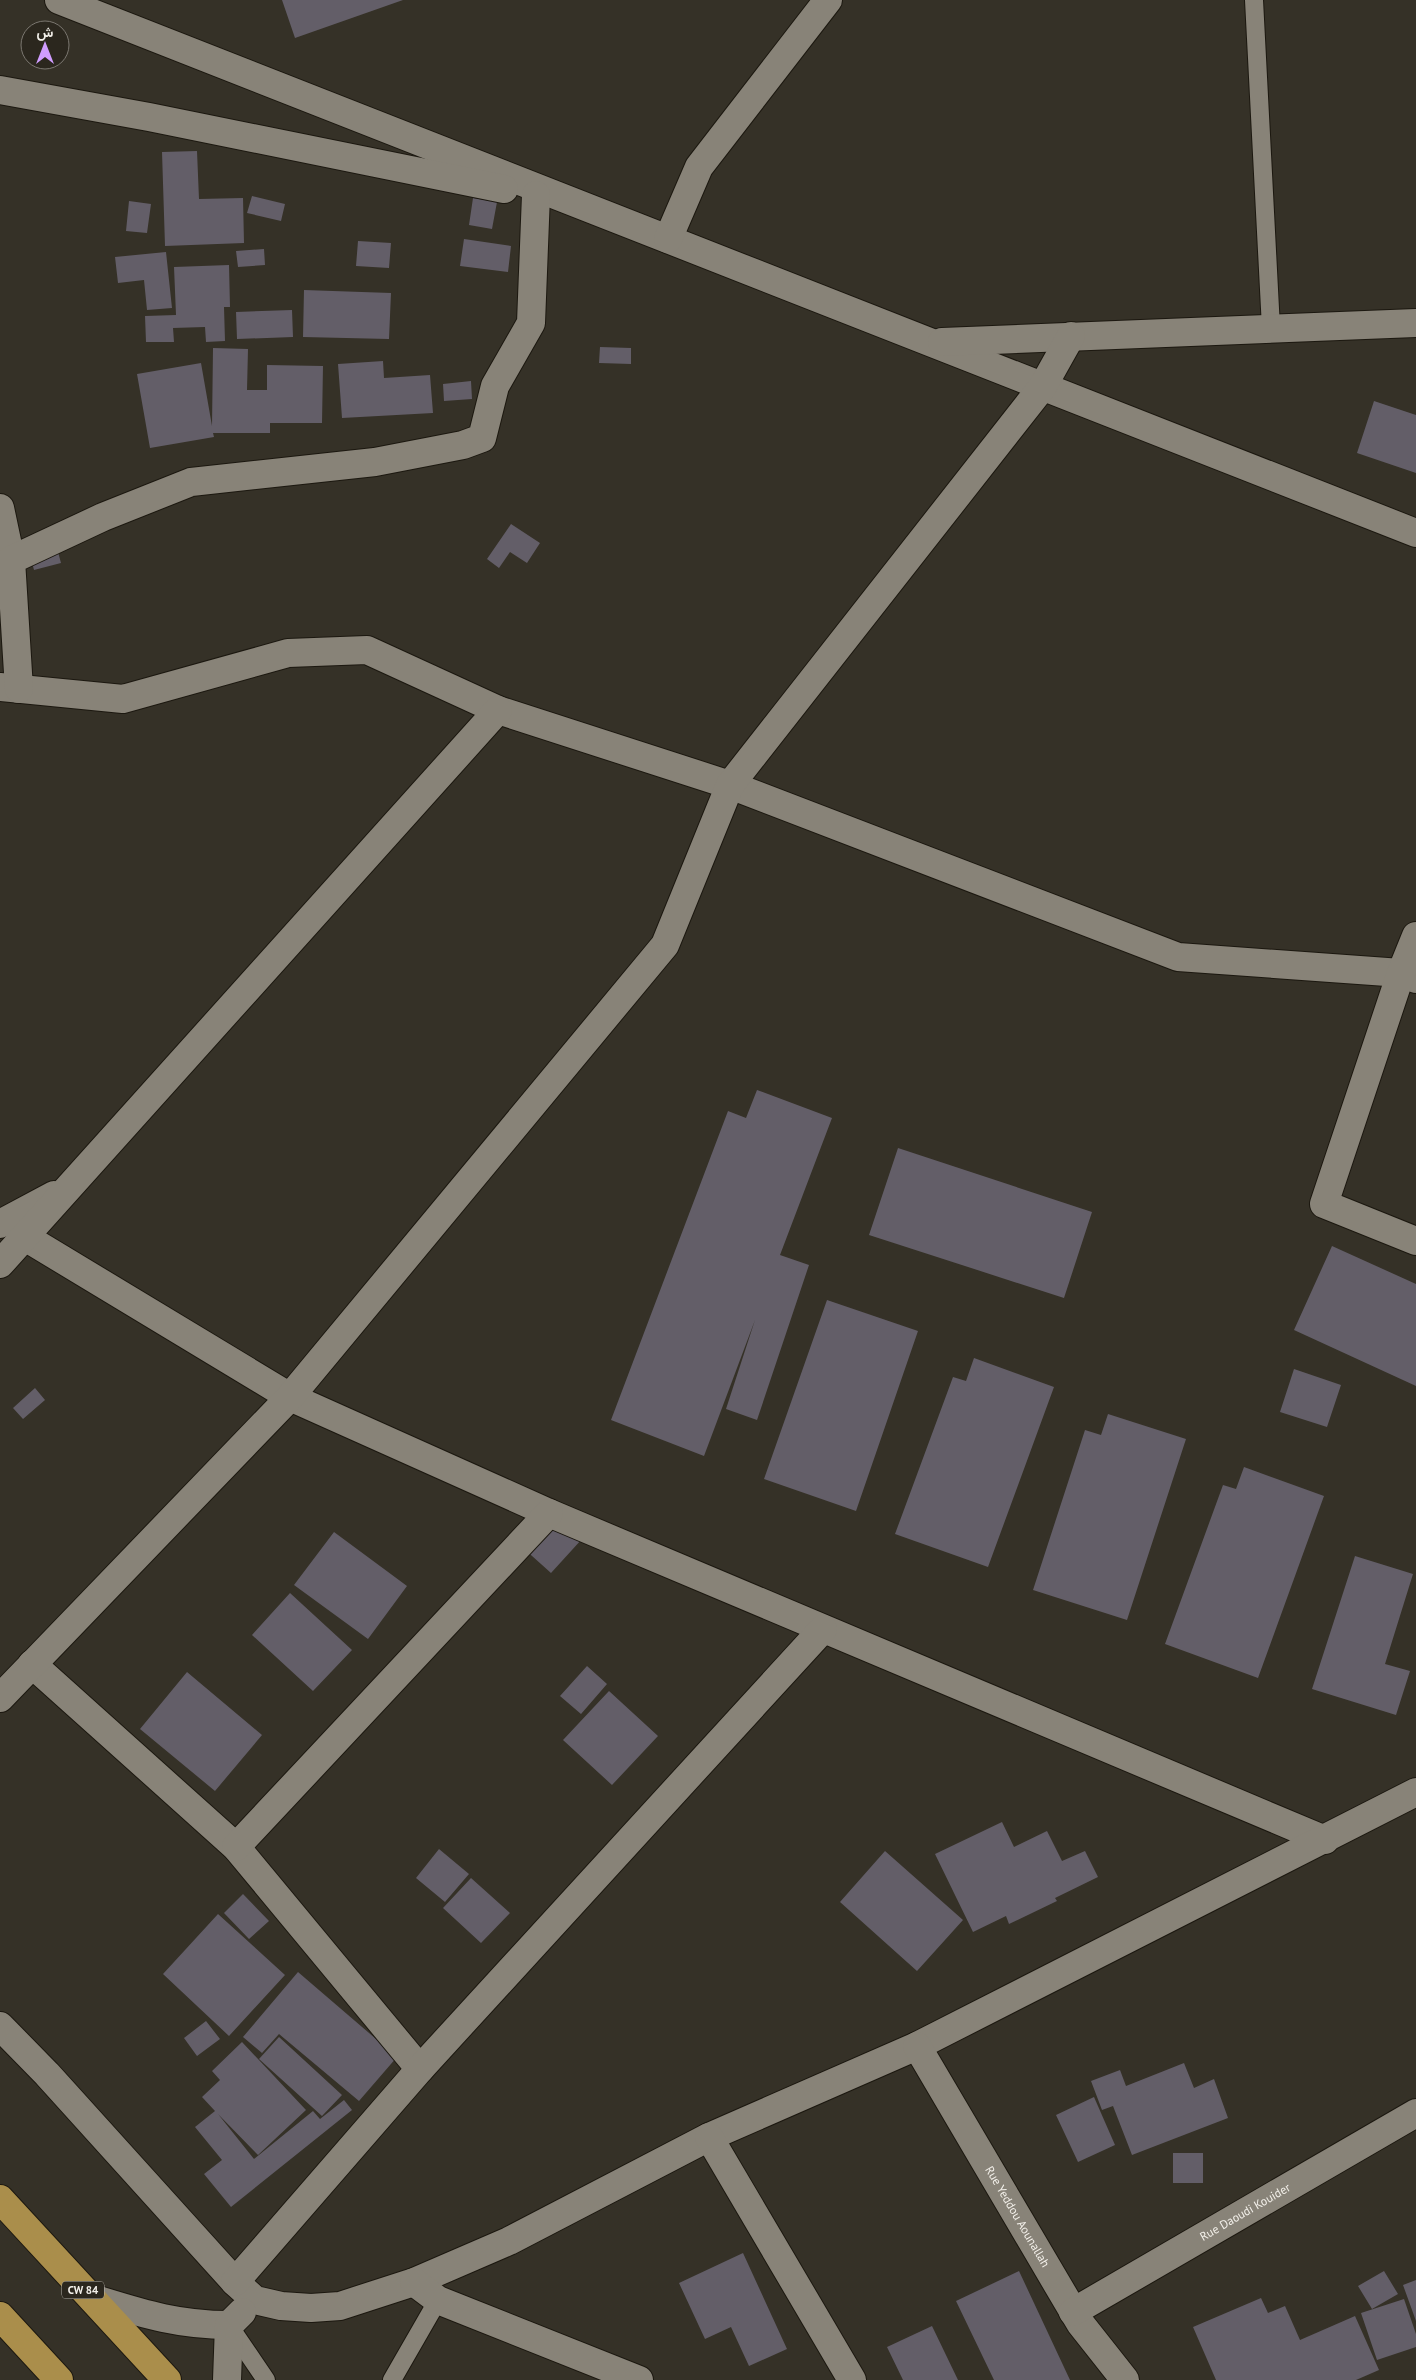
<svg xmlns="http://www.w3.org/2000/svg" width="1416" height="2380" font-family="'PT Sans',Vazirmatn,sans-serif">
<rect width="100%" height="100%" fill="#353127"/>
<path fill="#635e68" d="M282,0H403L295,38Z
M197,151L199,199L243,198L244,243L165,246L162,152Z
M252,196L285,204L281,221L247,213Z
M473,198L497,202L492,229L469,225Z
M129,201L151,204L147,233L126,231Z
M464,239L511,246L508,272L460,266Z
M358,241L391,243L389,268L356,266Z
M264,249L265,265L238,267L236,251Z
M166,252L172,308L147,310L144,280L118,283L115,257Z
M229,265L230,307H224L225,341L206,342L205,327L173,328L174,342H146L145,316L176,315L174,267Z
M304,290L391,293L389,339L303,337Z
M292,310L293,337L237,339L236,312Z
M600,347L631,348V364L599,363Z
M213,348L248,349L247,390H267V365L323,366L322,423H270V433H213L214,437L150,448L137,374L201,363L212,426Z
M383,361L384,378L430,375L433,413L342,418L338,364Z
M471,381L472,399L444,401L443,384Z
M1374,401L1416,415V473L1357,453Z
M511,524L540,543L527,563L510,552L499,568L487,559Z
M54,537L61,563L34,570L27,544Z
M757,1090L832,1118L780,1255L809,1265L757,1420L726,1409L755,1320L704,1456L611,1420L728,1111L746,1118Z
M898,1148L1092,1212L1064,1298L869,1235Z
M1332,1246L1416,1284V1386L1294,1330Z
M827,1300L918,1331L856,1511L764,1479Z
M974,1358L1054,1387L988,1567L895,1534L953,1377L966,1381Z
M1294,1369L1341,1385L1327,1427L1280,1412Z
M35,1388L45,1400L23,1419L13,1408Z
M1108,1414L1186,1439L1127,1620L1033,1590L1085,1430L1101,1435Z
M1244,1467L1324,1496L1258,1678L1165,1644L1223,1485L1236,1489Z
M543,1504L582,1539L551,1573L512,1538Z
M334,1532L407,1586L368,1639L294,1585Z
M1355,1556L1413,1574L1385,1664L1410,1671L1396,1715L1312,1689Z
M290,1593L352,1650L313,1691L252,1635Z
M587,1666L607,1684L581,1714L560,1696Z
M187,1672L262,1735L215,1791L140,1729Z
M609,1691L658,1736L612,1785L563,1740Z
M1002,1822L1014,1847L1047,1831L1062,1861L1085,1851L1098,1877L1055,1898L1057,1901L1009,1924L1006,1916L973,1932L935,1854Z
M439,1849L469,1874L445,1902L416,1878Z
M885,1851L963,1920L917,1971L840,1902Z
M471,1878L510,1913L481,1943L443,1908Z
M243,1894L269,1921L249,1939L224,1913Z
M218,1914L285,1975L229,2036L163,1974Z
M298,1972L397,2057L359,2101L279,2034L262,2053L243,2037Z
M206,2021L220,2039L197,2056L184,2038Z
M279,2037L342,2095L322,2116L259,2059Z
M242,2042L306,2110L258,2155L218,2114L254,2159L313,2111L320,2119L344,2100L352,2110L231,2207L204,2174L222,2160L195,2127L215,2111L202,2097L220,2080L212,2071Z
M1184,2063L1194,2088L1214,2079L1228,2118L1132,2155L1113,2106L1102,2110L1091,2081L1120,2070L1126,2086Z
M1094,2097L1115,2145L1078,2162L1056,2115Z
M1173,2153H1203V2183H1173Z
M743,2253L787,2349L749,2366L731,2327L705,2339L679,2283Z
M1019,2271L1070,2380H994L956,2301Z
M1384,2271L1398,2294L1372,2309L1358,2286Z
M1416,2280V2321L1403,2285Z
M1261,2298L1268,2313L1285,2306L1300,2340L1355,2316L1379,2370L1356,2380H1216L1193,2327Z
M1404,2299L1416,2334V2347L1377,2360L1361,2313Z
M932,2326L958,2380H903L887,2347Z"/>
<g fill="none" stroke-linecap="round" stroke-linejoin="round">
<defs>
<path id="service" d="M1254,0L1271,328
M230,2327L266,2380
M392,2380L438,2300"/>
<g id="minor">
<path d="M59,0L1416,533"/>
<path d="M0,90L149,117L504,189"/>
<path d="M668,239L699,167L828,0"/>
<path d="M942,342L1416,323"/>
<path d="M0,508L11,560"/>
<path d="M0,687L123,699L288,653L367,650L498,710L730,785L1178,957L1401,973L1416,979"/>
<path d="M19,689L11,560L103,517L191,482L375,462L463,445L482,438L495,386L531,323L536,195"/>
<path d="M1416,936L1401,973L1324,1204L1416,1241"/>
<path d="M0,1224L54,1195"/>
<path d="M25,1237L290,1397L549,1513L1325,1840"/>
<path d="M0,1264L498,710"/>
<path d="M32,1664L236,1847L420,2069"/>
<path d="M0,1698L290,1397L665,945L730,785L1043,386L1071,336"/>
<path d="M236,1847L549,1513"/>
<path d="M0,2026L47,2074L235,2282L255,2300L281,2306L311,2308L340,2306L414,2282L509,2241L709,2137L917,2046L1416,1792"/>
<path id="s1" d="M917,2046L1080,2323L1125,2380"/>
<path d="M709,2137L852,2380"/>
<path d="M235,2282L420,2069L823,1629"/>
<path d="M414,2282L438,2300L639,2380"/>
<path d="M92,2298C141,2313 176,2325 229,2325"/>
<path id="s2" d="M1073,2312L1416,2113"/>
<path d="M227,2380L229,2325L242,2312"/>
</g>
<path id="trunk" d="M0,2199L167,2380
M0,2316L59,2380"/>
</defs>
<use href="#service" stroke="#1c1810" stroke-width="20"/>
<use href="#minor" stroke="#1c1810" stroke-width="30"/>
<use href="#trunk" stroke="#1c1810" stroke-width="30"/>
<use href="#service" stroke="#888378" stroke-width="18"/>
<use href="#minor" stroke="#888378" stroke-width="28"/>
<use href="#trunk" stroke="#aa8e4b" stroke-width="28"/>
</g>
<g text-anchor="middle" stroke-width="5" stroke-linejoin="round" paint-order="stroke">
<rect fill="#2b271e" stroke="#b7b4ad" stroke-width="1" x="62" y="2281.5" width="42" height="17" rx="4"/>
<g font-size="11" font-weight="bold" fill="#f3f0ea">
<text x="83" y="2294">CW 84</text>
</g>
<g font-size="12" fill="#f3f0ea" stroke="#2b271e">
<text dy="4" stroke="none"><textPath href="#s2" startOffset="199">Rue Daoudi Kouider</textPath></text>
<text dy="4" stroke="none"><textPath href="#s1" startOffset="198">Rue Yeddou Aounallah</textPath></text>
</g>
</g>
<g transform="translate(45 45)"><circle r="24" fill="#2b271e" stroke="#7b7770"/>
<path d="M0-4L9 19L0 12L-9 19Z" fill="#d09dff"/>
<text y="-8" font-size="14" font-weight="bold" text-anchor="middle" fill="#f3f0ea">ش</text>
</g>
</svg>
